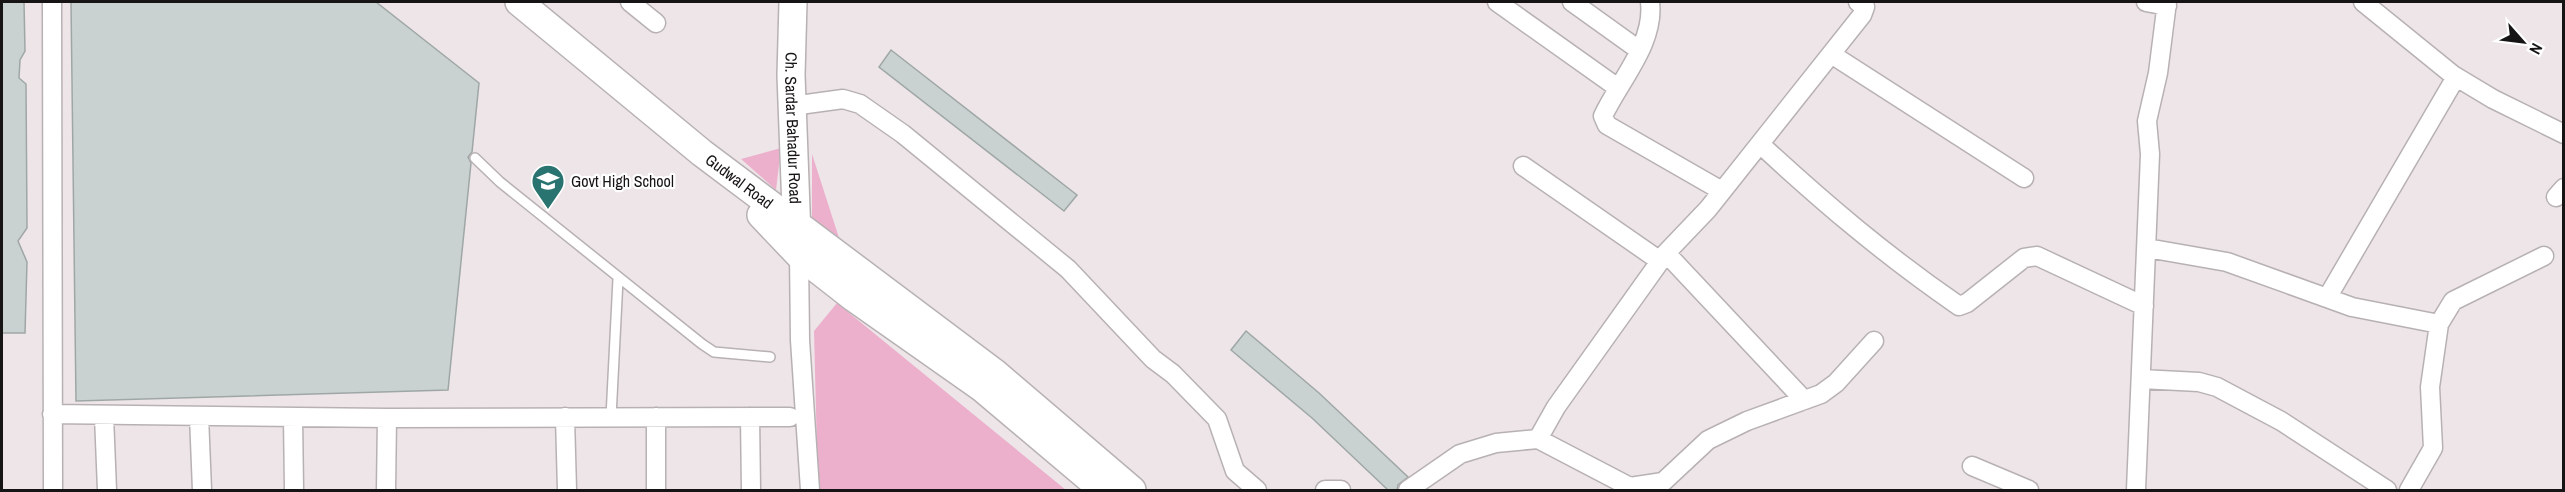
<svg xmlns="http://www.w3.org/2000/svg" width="2565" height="492" font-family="'Archivo Narrow',sans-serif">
<rect width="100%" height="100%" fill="#ede5e8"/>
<path fill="#ecb0cc" d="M781,148L776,190L741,159Z
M812,154L840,241L812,222Z
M837,303L1066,490H818L814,331Z"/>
<path fill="#cad2d1" stroke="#9fa7a6" stroke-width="1.5" d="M2,2H24L25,51L20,60L19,78L26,84L27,228L18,241L27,262L25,333H2Z
M71,2H376L479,83L472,152L468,157L471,163L448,390L76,401Z
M891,50L1077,195L1064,211L879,67Z
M1246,331L1319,393L1408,477L1398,485L1397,490H1388L1312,418L1231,350Z"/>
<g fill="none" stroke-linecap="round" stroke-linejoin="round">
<defs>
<path id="service" d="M475,158L500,182L702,344L714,352L770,357
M611,417L618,279"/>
<path id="minor" d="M52,2L53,490
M630,2L656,23
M1497,2L1618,88
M1572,2L1639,50
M1650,2C1655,43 1620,80 1603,116L1607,125L1722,191
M2146,2L2167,6
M2363,2L2453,75L2493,99L2564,134
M1831,54L2024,178
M792,106L843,99L860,104L903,134L1068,269L1153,359L1173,374L1217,419L1235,471L1257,490
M1760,144C1825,204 1885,255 1959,306L1967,303L2024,258L2037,256L2144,306
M1523,166L1660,261
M2556,197L2564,188
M2147,248L2227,262L2352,307L2439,324
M1666,253L1804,400
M799,255L800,340L810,490
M2327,298L2456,77
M2141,379L2199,382L2217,387L2281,421L2387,490
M52,414L387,418L790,417
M104,416L107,490
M199,416L202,490
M293,417L294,490
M565,417L567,490
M656,417V490
M750,417L751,490
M1538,439L1630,487L1631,490
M1972,466L2029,490
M1630,487L1663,482L1708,440L1747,421L1821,394L1836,383L1874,341
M386,490L387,418
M1325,490H1341
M1408,490L1460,454L1496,443L1538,439L1556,407L1666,253L1708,209L1862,15L1865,7L1858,2
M2136,490L2150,154L2147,121L2158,73L2167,2
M2409,490L2433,448L2430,387L2439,324L2453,301L2544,256"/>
<g id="secondary">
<path id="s1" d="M519,2L702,153L995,373L1132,490"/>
<path id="s2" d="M793,2L791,75L797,236"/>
<path d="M761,215L799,255L854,298L982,388L1103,490"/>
</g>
</defs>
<use href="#service" stroke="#b8b1b4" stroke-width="12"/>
<use href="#minor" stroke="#b8b1b4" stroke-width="21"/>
<use href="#secondary" stroke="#b8b1b4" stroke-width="30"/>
<use href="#service" stroke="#fff" stroke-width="9"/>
<use href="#minor" stroke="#fff" stroke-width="18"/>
<use href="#secondary" stroke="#fff" stroke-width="27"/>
</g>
<defs>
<symbol id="school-pin" viewBox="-11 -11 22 30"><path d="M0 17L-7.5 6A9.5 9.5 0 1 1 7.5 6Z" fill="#297370" stroke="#fff"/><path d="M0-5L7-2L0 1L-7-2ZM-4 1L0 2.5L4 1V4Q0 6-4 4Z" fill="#fff"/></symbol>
</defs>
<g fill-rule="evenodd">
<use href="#school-pin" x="529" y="162" width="38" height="52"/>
</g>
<g text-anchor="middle" stroke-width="4.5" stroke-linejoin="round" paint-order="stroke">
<g font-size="16" fill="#171415" stroke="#fff">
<text dy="6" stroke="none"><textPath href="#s2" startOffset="126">Ch. Sardar Bahadur Road</textPath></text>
<text dy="6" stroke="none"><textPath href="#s1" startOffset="284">Gudwal Road</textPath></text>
</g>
<g font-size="16" fill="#171415" stroke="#fff" text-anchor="start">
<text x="571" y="187">Govt High School</text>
</g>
</g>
<rect width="2565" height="492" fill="none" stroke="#171415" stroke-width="6"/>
<g transform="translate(2523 42) rotate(118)" stroke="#ffffff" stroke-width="4.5" paint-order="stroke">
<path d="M0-4.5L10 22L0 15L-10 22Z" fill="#171415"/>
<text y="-9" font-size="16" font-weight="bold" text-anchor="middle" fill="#171415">N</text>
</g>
</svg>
